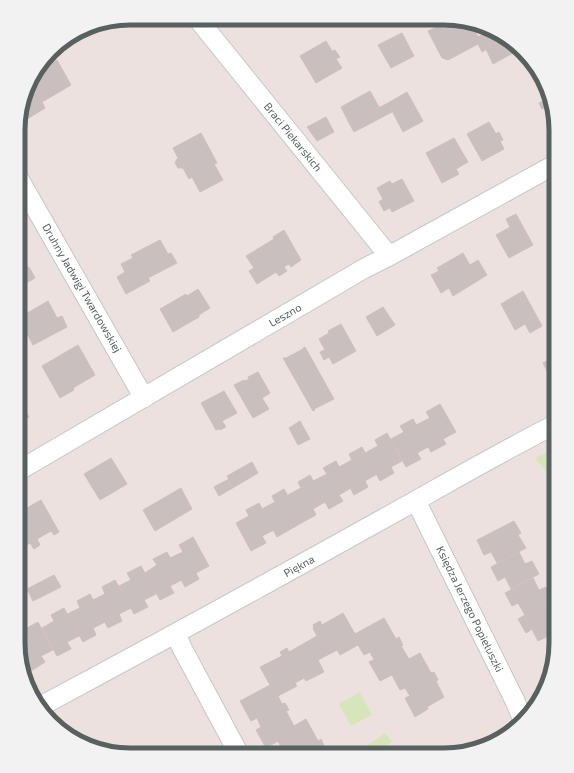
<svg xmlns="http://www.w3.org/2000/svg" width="574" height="773" font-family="'Exo 2',sans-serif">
<rect width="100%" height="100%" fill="#ece1df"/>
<path fill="#d6e6ba" d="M556,448V484L535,458Z
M360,692L372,715L351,726L339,704Z
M385,733L392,742L374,755H362L359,751Z"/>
<path fill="#c9bfbe" stroke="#d1bebd" d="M460,19L471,24L478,37L488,31L506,38L482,52L478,44L448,60L442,58L428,31L446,23L447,26Z
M402,33L414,56L391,68L378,45Z
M506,38L509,40L515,52L493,64L486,49Z
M326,41L332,51L335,50L340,57L336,59L342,68L316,83L300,56Z
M57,60L71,85L42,102L45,108L24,121L20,113L33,74Z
M545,85L553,115L548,106L542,109L539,103L545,100L538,88Z
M370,91L379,107L349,123L341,107Z
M407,92L423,121L403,132L388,103Z
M388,103L392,112L354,132L349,123Z
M326,117L334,132L317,141L307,127Z
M489,122L496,134L499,132L503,140L500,141L504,149L482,161L467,134Z
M201,133L217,163L214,164L223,180L200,192L192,177L189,179L183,168H178L175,163L177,159L178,158L173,148Z
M454,138L468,162L456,169L459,174L442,183L426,153Z
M402,179L414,201L392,212L390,208L384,211L379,202L383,199L377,188L390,181L392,184Z
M516,214L533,245L509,258L496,235L510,227L506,219Z
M284,230L301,260L291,267L289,264L284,267L287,271L279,276L276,272L257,284L249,271L254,268L246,256L274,239L273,237Z
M160,240L168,254L171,253L177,263L148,278L150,281L126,294L117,277L125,272L121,264L133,258L131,255Z
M19,245L25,257L21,259L26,268L29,267L35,278L19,287Z
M463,253L470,265L478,260L487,275L453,296L449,288L441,293L431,275L439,271L437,268Z
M198,289L210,308L199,315V317L173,332L160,309L186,294L187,296Z
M523,291L542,326L530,333L511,298Z
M511,298L525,324L515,330L501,304Z
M48,301L57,318L62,316L67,327L33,345L19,318Z
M383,307L395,325L377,336L366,317Z
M341,324L356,351L333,364L329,357L324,360L320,352L325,350L319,339L329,333L328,331Z
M78,345L95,375L73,388L74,390L60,398L42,366Z
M305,347L334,399L314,409L315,410L313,411L283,358H286L303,349V348Z
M556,356V384L554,385L543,363Z
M258,372L270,393L262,398L269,409L253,418L234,385L244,380L245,381L249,379L248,377Z
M224,391L237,413L222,421L226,427L220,430L219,429L216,430L201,403Z
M18,399L29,417L18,423Z
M440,404L456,432L443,439L446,444L431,452L416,425L430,418L426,412Z
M413,419L428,447L417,453L421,459L406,467L391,439L404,432L400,426Z
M300,421L310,439L298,445L289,428Z
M387,433L402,461L391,467L394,473L380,481L365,453L378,446L375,440Z
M362,447L377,474L365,481L368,487L354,495L339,467L352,460L349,454Z
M111,458L127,484L100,500L84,474Z
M336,461L351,488L339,495L343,501L329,509L313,481L327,474L323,468Z
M252,462L258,473L219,496L214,487L229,479L227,476Z
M310,475L325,502L313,509L316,515L303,522L288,495L301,488L298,482Z
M181,488L192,509L155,531L143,510Z
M284,489L303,522L277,537L262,509L275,502L272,496Z
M41,500L59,532L54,535L51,531L37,539L40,545L34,549L30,543L22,548L18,541V528L19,527L18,525V513Z
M259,503L274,530L262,536L266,543L251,551L236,523L249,516L246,510Z
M514,521L521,533L518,535L526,548L497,563L491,552L484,555L477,540Z
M193,537L209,566L196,573L199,579L185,587L170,558L183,552L179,545Z
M167,552L182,580L170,586L174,593L160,600L145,573L157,565L153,559Z
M519,552L525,564L532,561L539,574L511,589L505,577L498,581L491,567Z
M141,566L156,594L144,600L148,607L134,614L119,586L131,580L127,573Z
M54,575L61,587L33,601L27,589Z
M533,578L539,590L546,587L553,600L525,615L518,603L512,606L505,593Z
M115,580L131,608L119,614L122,621L108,628L93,600L105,594L102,587Z
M90,594L105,622L93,628L96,635L83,642L67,614L80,608L77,601Z
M546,604L553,617L556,615V632L538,641L532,629L526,633L518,619Z
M64,608L79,636L67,642L71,649L57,656L42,628L54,621L51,615Z
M343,613L355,634L384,618L396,639L399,637L403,645L401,646L409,659L420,653L431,673L434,672L438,680L436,681L444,697L427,707L428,709L415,717L405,698L410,696L405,688L400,690L392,675L380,681L369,662L374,660L370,652L364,655L358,645L340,655L337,650L318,660L324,672L306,681L304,678L295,683L297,686L278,696L282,704L285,703L289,710L286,711L294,726L306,719L318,741L321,739L324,746L322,748L326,755H285L278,741L266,748L256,730L261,727L257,718L251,721L240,701L270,685L260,667L282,656L280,652L287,648L289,652L317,636L313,628H314L313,625L320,621L322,625Z
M38,622L53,650L41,656L45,662L31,671L19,649L18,641L28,635L25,629Z
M19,649L28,664L23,666Z"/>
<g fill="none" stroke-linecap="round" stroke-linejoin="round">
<defs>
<path id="minor" d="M197,18L389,256
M19,179L144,398
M18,471L365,268L389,256L556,164
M416,501L515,701L522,718
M176,634L182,648L239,754
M41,706C155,645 268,583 381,520C439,488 497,454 556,424"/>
</defs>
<use href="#minor" stroke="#c1c9c9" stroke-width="21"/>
<use href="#minor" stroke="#fff" stroke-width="19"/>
</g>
<g text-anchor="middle" stroke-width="3" stroke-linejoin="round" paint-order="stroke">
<g font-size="11" fill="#586160" stroke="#fff">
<text transform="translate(293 137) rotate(51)" y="4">Braci Piekarskich</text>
<text transform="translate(82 288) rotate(60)" y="4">Druhny Jadwigi Twardowskiej</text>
<text transform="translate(285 315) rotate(-30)" y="4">Leszno</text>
<text transform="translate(299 566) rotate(-29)" y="4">Piękna</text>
<text transform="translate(470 609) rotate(64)" y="4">Księdza Jerzego Popiełuszki</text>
</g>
</g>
<path d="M0 0H574V773H0ZM130 25H444A105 105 0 0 1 549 130V643A105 105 0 0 1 444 748H130A105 105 0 0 1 25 643V130A105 105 0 0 1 130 25Z" fill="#f2f2f2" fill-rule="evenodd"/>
<path fill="none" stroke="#586160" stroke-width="5" d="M130 25H444A105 105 0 0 1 549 130V643A105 105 0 0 1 444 748H130A105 105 0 0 1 25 643V130A105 105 0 0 1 130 25Z"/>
</svg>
